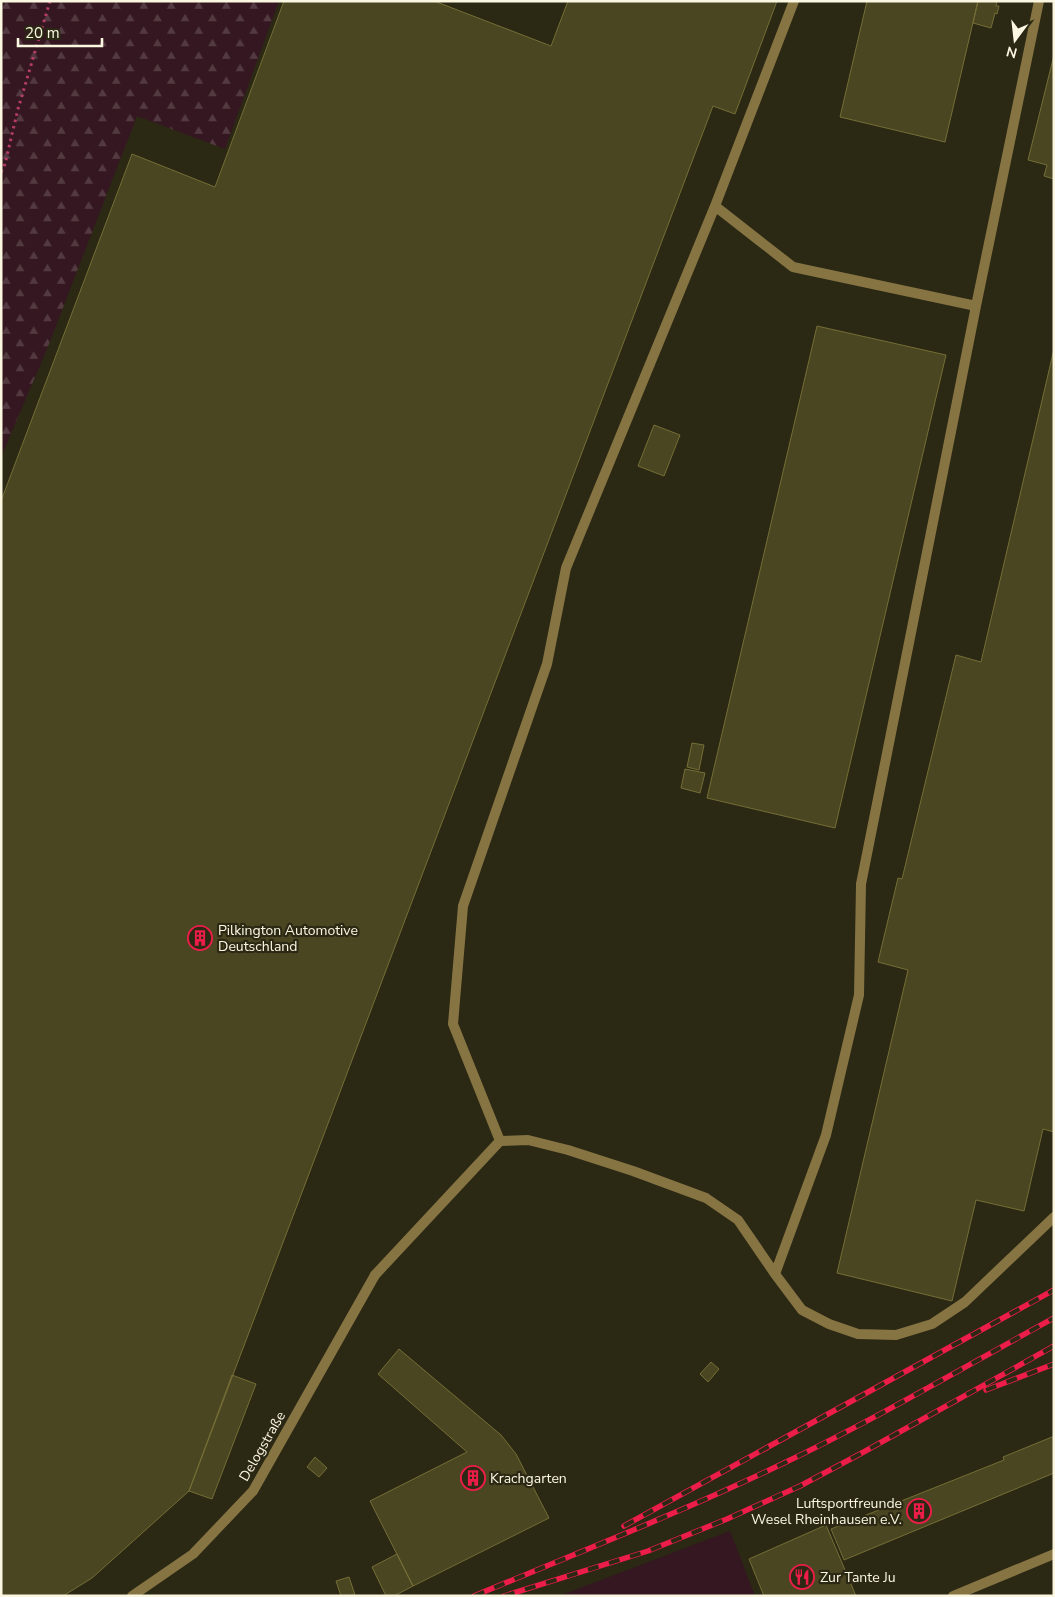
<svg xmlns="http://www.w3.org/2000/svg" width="1055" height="1597" font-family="'Nunito Sans',sans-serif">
<defs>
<pattern id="forest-firs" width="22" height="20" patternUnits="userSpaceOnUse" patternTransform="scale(1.25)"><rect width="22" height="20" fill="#351721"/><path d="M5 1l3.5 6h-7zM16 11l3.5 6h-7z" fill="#533a41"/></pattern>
</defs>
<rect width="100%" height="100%" fill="#2b2814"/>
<path fill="#351721" d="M730,1531L755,1596H559Z"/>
<path fill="url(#forest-firs)" d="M1,1H279L225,149L137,116L47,349L1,457Z"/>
<path fill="#4b4622" stroke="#756e36" d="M284,1H434L551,46L568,1H777L735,114L713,106L189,1491L92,1578L63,1596H1V501L132,154L215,187Z
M867,1H978L945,142L840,117Z
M978,1H997L996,6H999L997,14L995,13L991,28L973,23Z
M1054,55V179L1044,176L1047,165L1028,160Z
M817,326L946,355L835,828L707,798Z
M1054,349V1132L1043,1129L1024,1211L976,1200L952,1301L837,1273L908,970L878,962L898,878L902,879L956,655L981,662Z
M654,425L680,435L664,476L638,466Z
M692,743L704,745L699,770L687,767Z
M685,769L705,773L700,793L681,788Z
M399,1349L501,1435L516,1454L549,1518L413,1586L370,1501L467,1452L378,1374Z
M711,1362L719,1369L708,1382L700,1374Z
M232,1375L256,1384L212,1499L189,1491Z
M1052,1437L1054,1438V1473L844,1560L831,1529L1004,1460L1003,1457Z
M315,1457L327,1468L319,1477L307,1467Z
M826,1525L856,1596H764L749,1559Z
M397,1554L413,1586L394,1596H386L372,1567Z
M349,1577L355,1595L341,1596L336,1581Z"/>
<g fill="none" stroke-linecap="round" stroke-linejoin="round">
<path stroke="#b53c68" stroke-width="3" stroke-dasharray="2.5 4" stroke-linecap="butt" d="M1,172L5,164L18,109L50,1"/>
<path stroke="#867443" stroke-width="10" d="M794,1L715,206L793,267L976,306
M500,1141L528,1140L568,1150L633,1171L706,1198L738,1220L775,1274L802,1310L829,1324L858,1334L896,1335L932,1324L965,1302L1054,1217
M775,1274L826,1135L859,995L861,884L976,306L1039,1
M375,1275L500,1141L453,1024L463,906L547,664L566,568L715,206
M953,1596L1054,1554"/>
<path stroke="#867443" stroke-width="10" d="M132,1596L193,1554L253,1491L375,1275"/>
<defs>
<path id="rail" d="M986,1390L1054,1364
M624,1526L1054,1290
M474,1596C577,1553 682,1512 784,1463C876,1419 964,1367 1054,1318
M504,1596L648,1551L727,1519L800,1486L860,1454L1054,1346"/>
</defs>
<use href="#rail" stroke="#ec1d48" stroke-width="5.5"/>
<use href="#rail" stroke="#2b2814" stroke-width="4" stroke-dasharray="11" stroke-linecap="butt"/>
</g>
<defs>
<symbol id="building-ring" viewBox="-11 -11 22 22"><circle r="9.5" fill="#2b2814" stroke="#ec1d48" stroke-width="1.5"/><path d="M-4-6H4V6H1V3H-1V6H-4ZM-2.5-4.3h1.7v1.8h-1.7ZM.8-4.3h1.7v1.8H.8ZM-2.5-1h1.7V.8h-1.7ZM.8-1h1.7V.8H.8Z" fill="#ec1d48"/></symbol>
<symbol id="restaurant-ring" viewBox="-11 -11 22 22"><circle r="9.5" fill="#2b2814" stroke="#ec1d48" stroke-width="1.5"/><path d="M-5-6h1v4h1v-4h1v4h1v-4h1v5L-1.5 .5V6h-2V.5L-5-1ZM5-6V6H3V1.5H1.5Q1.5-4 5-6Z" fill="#ec1d48"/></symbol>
</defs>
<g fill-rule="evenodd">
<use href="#building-ring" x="186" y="924" width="28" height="28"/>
<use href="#building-ring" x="459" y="1464" width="28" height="28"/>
<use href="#building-ring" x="905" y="1497" width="28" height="28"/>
<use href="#restaurant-ring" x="788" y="1563" width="28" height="28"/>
</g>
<g text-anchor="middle" stroke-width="4.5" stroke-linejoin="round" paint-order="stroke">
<g font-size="14" fill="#fcf7e1" stroke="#2b2814" text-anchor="start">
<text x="218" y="935">Pilkington Automotive<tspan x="218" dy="16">Deutschland</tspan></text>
<text x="490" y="1483">Krachgarten</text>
<text x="902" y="1508" text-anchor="end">Luftsportfreunde<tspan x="902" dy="16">Wesel Rheinhausen e.V.</tspan></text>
<text x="820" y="1582">Zur Tante Ju</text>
</g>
<g font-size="14" fill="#fcf7e1" stroke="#2b2814">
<text transform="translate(262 1446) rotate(-60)" y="5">Delogstraße</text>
</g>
</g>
<rect width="1055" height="1597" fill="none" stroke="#fcf7e1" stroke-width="5"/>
<g transform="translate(1015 40) rotate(195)" stroke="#2b2814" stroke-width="4" paint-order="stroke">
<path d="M0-4L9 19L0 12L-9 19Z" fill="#fcf7e1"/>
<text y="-8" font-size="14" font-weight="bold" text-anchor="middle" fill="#fcf7e1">N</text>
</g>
<path d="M18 38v8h84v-8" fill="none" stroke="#fcf7e1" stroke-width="2.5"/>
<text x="25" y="38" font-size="15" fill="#fcf7e1" stroke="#2b2814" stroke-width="4" paint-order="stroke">20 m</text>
</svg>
